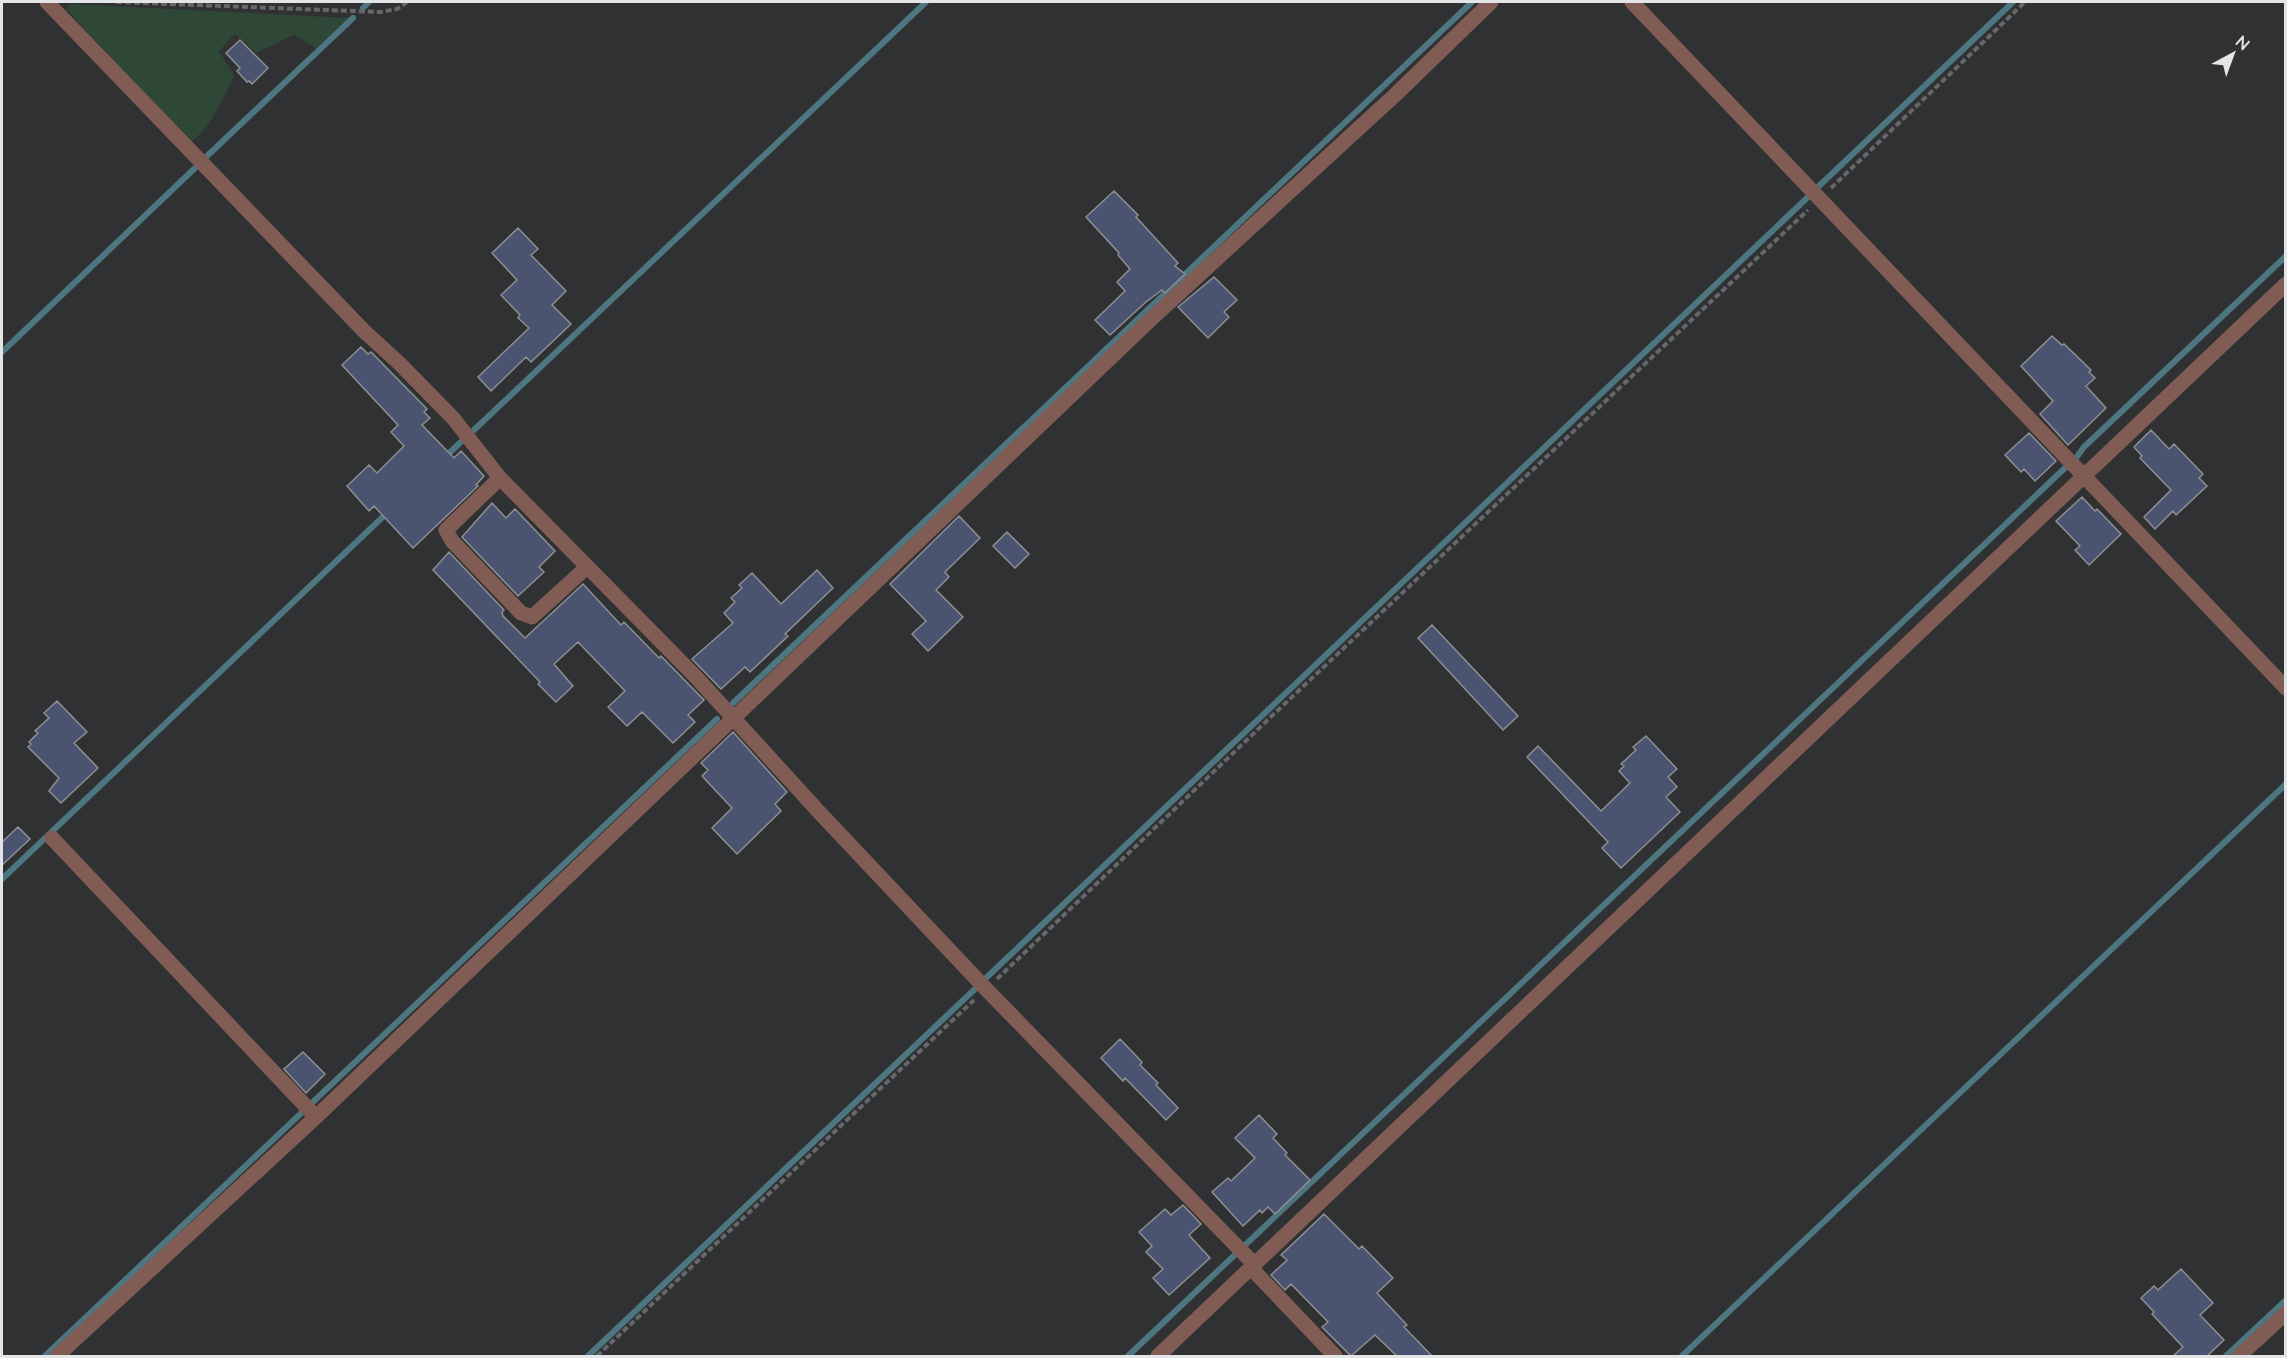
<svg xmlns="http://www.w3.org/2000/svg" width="2287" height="1358" font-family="Lato,sans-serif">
<rect width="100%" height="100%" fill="#303133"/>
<path fill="#2f4737" d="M70,4L349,18L316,48L294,35L256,53L235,34L219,51L234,75C223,100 212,126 190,143L66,9Z"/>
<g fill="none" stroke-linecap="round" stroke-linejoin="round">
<path stroke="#4d7680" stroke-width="6" d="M363,8L369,2
M206,157L353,18
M1819,186L2013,2
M2,352L195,168
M474,430L926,2
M445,457L462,441
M2076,458L2084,447L2286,256
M733,703L1472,2
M2,879L388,512
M986,978L1808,197
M45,1356L717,719
M588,1356L976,988
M1128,1356L2066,467
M1682,1356L2286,784
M2226,1356L2286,1300"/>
</g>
<path fill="#4a5470" stroke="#8e8f92" stroke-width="1.5" d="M240,40L268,68L252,84L249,81L247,82L237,71L240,68L226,53Z
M1114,191L1138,215L1136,217L1178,263L1175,266L1185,274L1165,293L1162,290L1146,302L1110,335L1095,320L1125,291L1117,282L1130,269L1118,255L1119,253L1086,217Z
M518,228L538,249L531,255L566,291L552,305L571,324L531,362L526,357L491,391L478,377L529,328L518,318L520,315L501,295L517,280L492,253Z
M1214,277L1237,300L1224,312L1229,317L1208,338L1178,307Z
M2052,336L2062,345L2064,344L2091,370L2089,372L2095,378L2086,386L2106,408L2068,445L2040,414L2053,401L2021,366Z
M361,347L368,354L371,352L427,409L424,412L430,418L422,425L454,458L461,451L484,476L476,485L478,486L413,548L374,506L369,511L347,486L369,465L377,473L404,446L391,432L398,425L342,365Z
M2151,430L2169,449L2174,444L2203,474L2199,478L2207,486L2176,515L2173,511L2155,529L2144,517L2171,490L2140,458L2142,456L2134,447Z
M2029,433L2056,461L2035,481L2024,469L2021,472L2005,455Z
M2082,497L2095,511L2097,509L2121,534L2089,565L2075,550L2080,546L2056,521Z
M492,503L506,518L515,509L555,551L539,567L544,572L518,596L462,537Z
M959,516L980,538L945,572L949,577L936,590L963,617L928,651L912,634L926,621L890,584Z
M1007,532L1029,554L1015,568L993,546Z
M449,552L504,610L502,612L503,616L525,638L583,584L621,625L624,622L659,658L661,656L704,700L688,715L695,722L673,743L642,712L627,726L608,707L625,691L578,642L554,664L573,686L556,702L538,684L540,682L433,570Z
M817,570L833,588L785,634L788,636L750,672L745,667L721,689L692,659L733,623L724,613L735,602L731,598L742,588L739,585L752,573L781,604Z
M1432,625L1518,716L1503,730L1418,638Z
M57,701L87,732L74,743L98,768L61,803L49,791L59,778L28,747L31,744L29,742L38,733L35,731L49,718L44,713Z
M733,732L787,792L775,804L781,811L737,854L712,828L732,808L702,776L708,770L701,763Z
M1646,736L1677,769L1668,777L1677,787L1666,797L1680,812L1621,868L1602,848L1608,842L1527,757L1538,746L1601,811L1630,783L1619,771L1624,766L1621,764L1636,750L1633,747Z
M18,827L30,839L2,865V842Z
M1120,1039L1142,1062L1140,1065L1158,1083L1156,1085L1178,1108L1166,1120L1125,1078L1123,1081L1101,1058Z
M303,1052L325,1074L306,1093L284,1069Z
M1259,1115L1277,1134L1273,1138L1287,1153L1285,1155L1310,1180L1275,1214L1268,1207L1262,1213L1260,1210L1243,1226L1212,1192L1228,1178L1231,1181L1255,1158L1235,1138Z
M1183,1205L1201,1224L1189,1235L1210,1258L1169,1295L1153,1278L1163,1269L1146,1252L1152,1246L1139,1232L1165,1209L1171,1215Z
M1324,1214L1359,1249L1362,1246L1393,1278L1377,1293L1407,1325L1404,1327L1432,1356H1397L1375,1335L1351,1356L1322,1327L1328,1322L1291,1284L1285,1290L1271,1275L1287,1260L1281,1255Z
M2181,1269L2213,1303L2200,1315L2224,1340L2207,1356H2173L2183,1347L2152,1314L2154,1312L2141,1298L2154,1286L2158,1290Z"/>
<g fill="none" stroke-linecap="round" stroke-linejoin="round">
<path stroke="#666769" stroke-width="4" stroke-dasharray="6 3" stroke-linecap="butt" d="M116,2L380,12L397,9L407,2
M1831,188L2025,2
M997,979L1275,713L1808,210
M597,1356L974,1000"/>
<path stroke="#805c54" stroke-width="15" d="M47,2L364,331L399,363L453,418L500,478L695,676L819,812L986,989L1255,1265
M1632,2L2286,688
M500,478L446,530L452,541L521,613L532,617L587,567
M52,838L316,1117
M1251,1268L1335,1356
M57,1356L316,1117L1150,320L1395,95L1491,2
M1158,1356L2286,284
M2239,1356L2286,1313"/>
</g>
<rect width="2287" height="1358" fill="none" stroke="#e4e5e7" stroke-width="6"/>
<g transform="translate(2233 54) rotate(41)" stroke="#303133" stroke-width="4.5" paint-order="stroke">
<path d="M0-4.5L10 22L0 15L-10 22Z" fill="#e4e5e7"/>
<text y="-9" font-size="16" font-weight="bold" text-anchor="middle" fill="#e4e5e7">N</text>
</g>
</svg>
